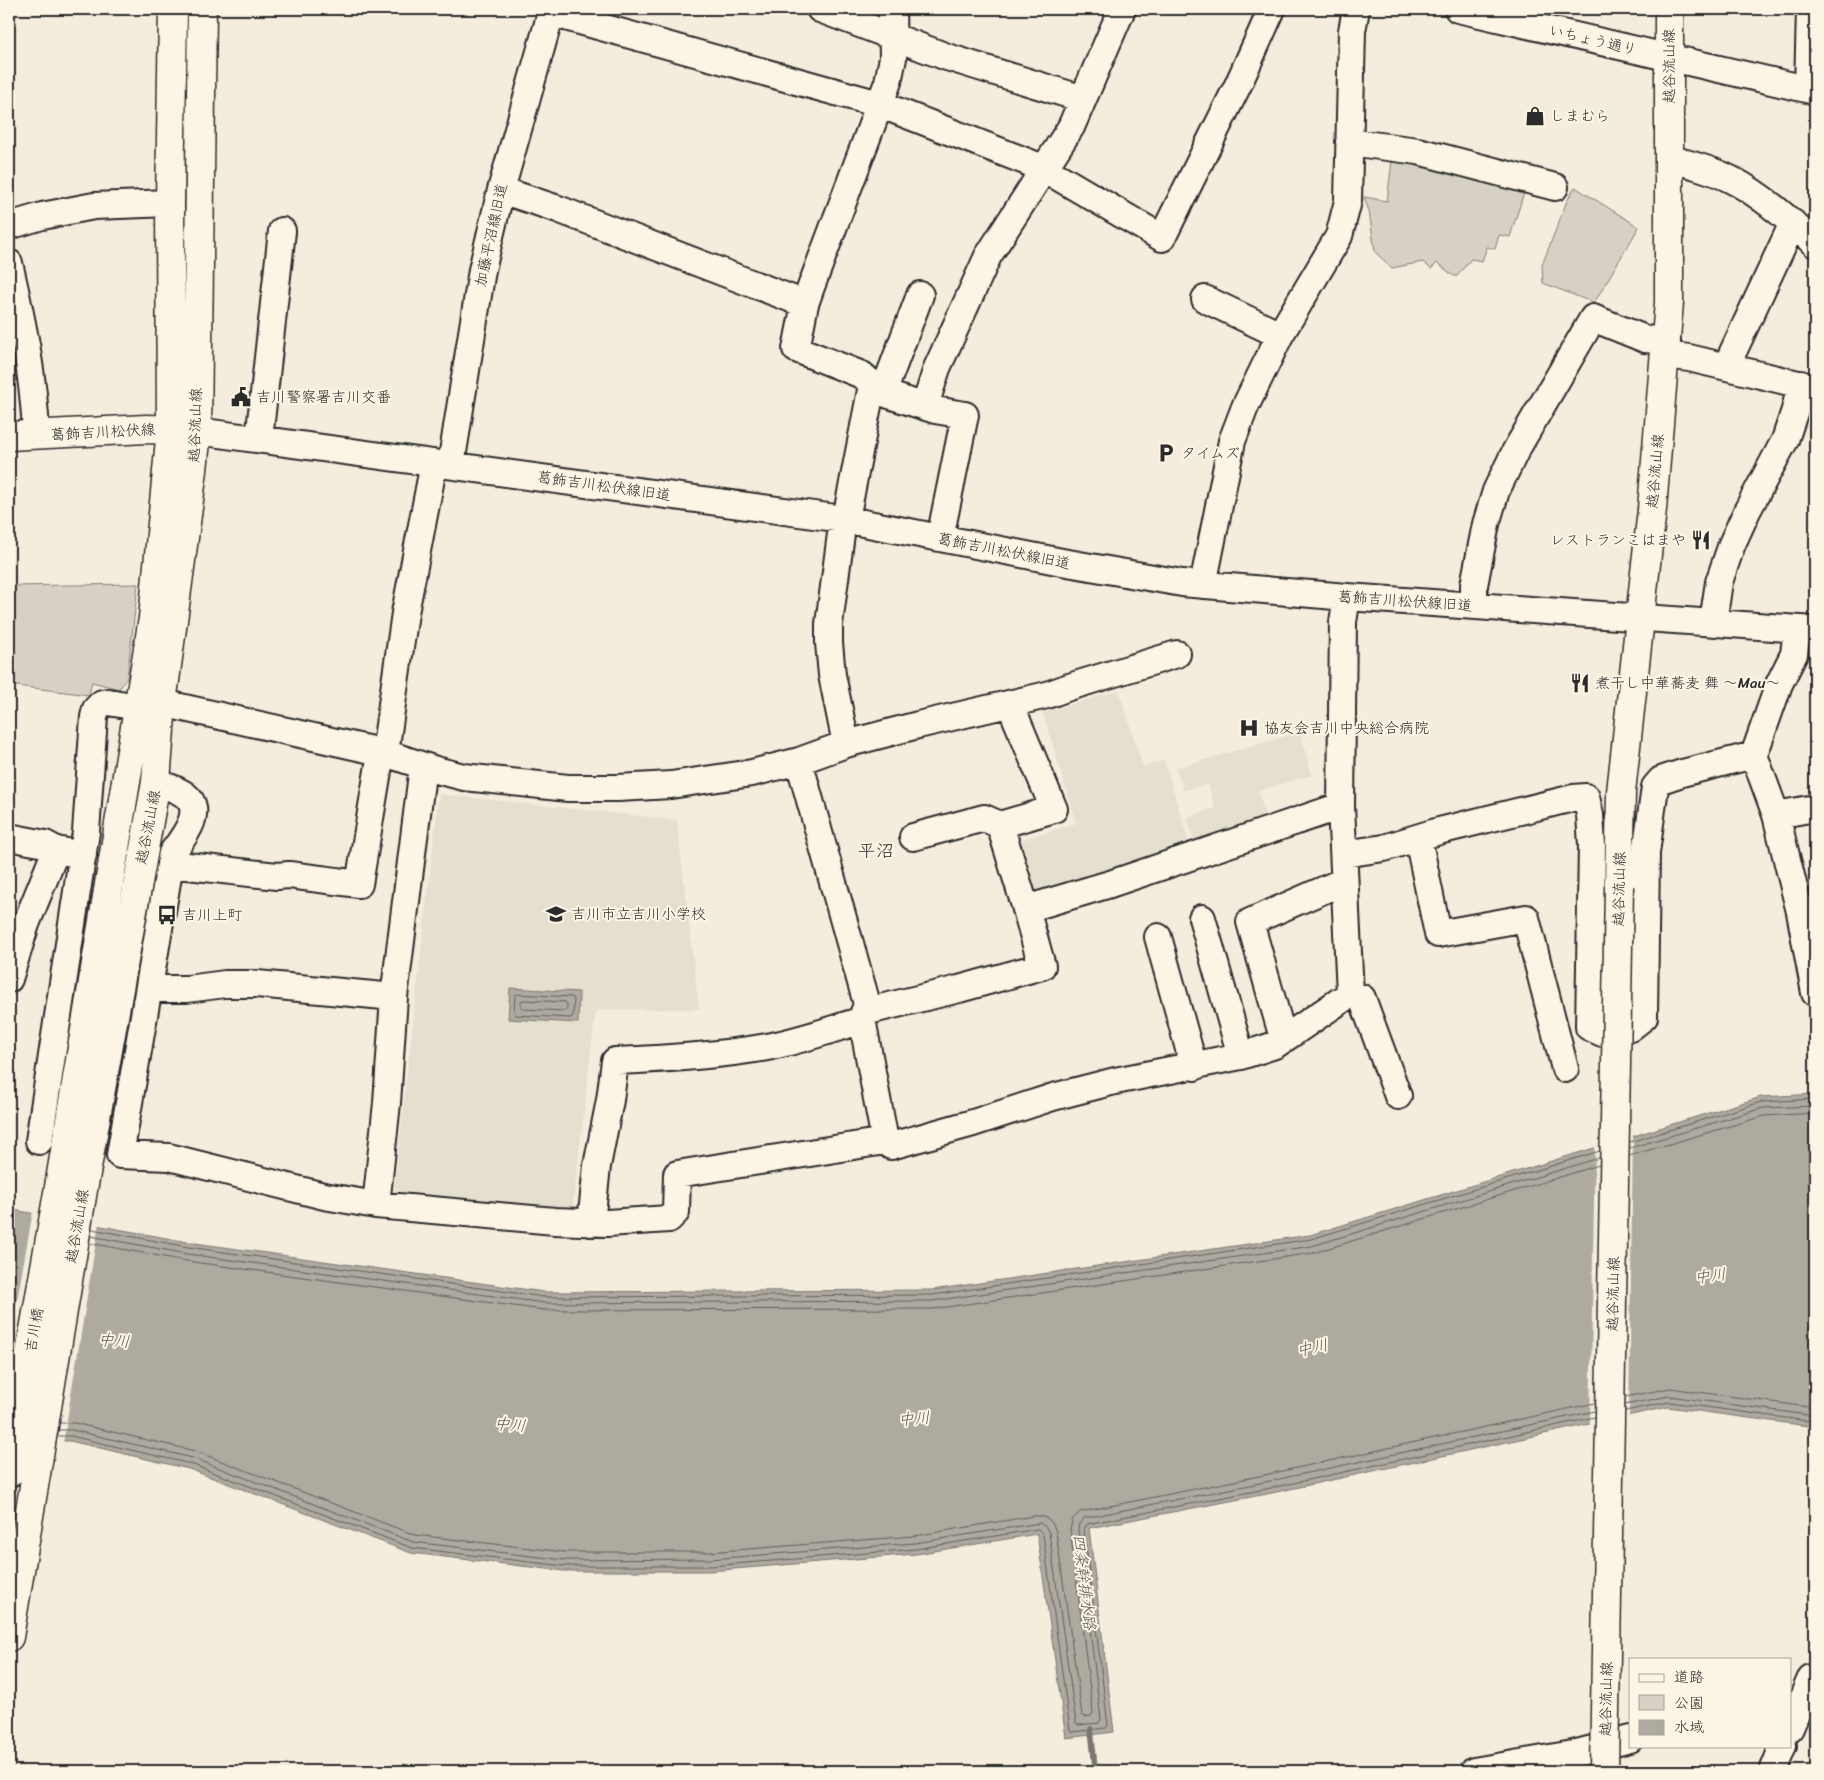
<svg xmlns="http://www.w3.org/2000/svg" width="1824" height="1780" font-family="Sriracha,'Klee One',sans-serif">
<rect width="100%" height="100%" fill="#f4edde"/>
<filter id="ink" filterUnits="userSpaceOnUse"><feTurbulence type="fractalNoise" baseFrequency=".02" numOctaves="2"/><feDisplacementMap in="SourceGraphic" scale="10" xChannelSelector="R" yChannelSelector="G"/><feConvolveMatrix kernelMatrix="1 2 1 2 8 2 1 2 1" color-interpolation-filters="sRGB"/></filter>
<g filter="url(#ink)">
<path fill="#e5dfd0" d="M1119,690L1143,767L1164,760L1191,849L1032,898L1015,842L1076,823L1043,713Z
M1300,732L1312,775L1258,791L1267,821L1194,843L1187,817L1215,808L1208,784L1183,791L1176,768Z
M439,794L677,820L699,1009L596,1010L572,1211L393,1197Z"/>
<path fill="#d6d1c4" stroke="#807e78" d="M1393,153L1526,186L1510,237L1499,235L1495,249L1487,247L1482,261L1471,259L1457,276H1454L1437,263L1431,269L1423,262L1392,268L1375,252L1369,211L1364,197L1387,201Z
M1575,187L1639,227L1594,303L1543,283L1542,265L1567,201Z
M138,584L127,678L119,689L92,682L89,695L9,685V586Z"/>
<path fill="#afaaa0" stroke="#7a7771" d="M510,988L579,992L578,1023L508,1019Z
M1815,1094V1427L1668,1407L1272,1493L1089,1528L1114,1732L1066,1738L1037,1534L916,1554L710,1571H564L411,1553L189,1469L70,1441H9V1209L188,1242L544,1292L932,1290L1310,1235L1761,1097Z"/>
<path fill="#f4edde" d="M1633,1133L1629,1418L1590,1426L1595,1144Z
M33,1211L99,1223L63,1444H9V1345Z"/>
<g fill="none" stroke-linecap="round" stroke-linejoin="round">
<path stroke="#605e5a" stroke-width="1" d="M517,994L572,997L574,999L573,1016L570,1018L516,1015L514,1012L515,996Z
M523,1000L565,1002L567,1004V1009L565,1011L523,1009L521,1007V1003Z
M1630,1142L1761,1102L1815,1099
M1630,1148L1763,1108L1815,1106
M1629,1156L1764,1116L1815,1113
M92,1229L188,1247L544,1297L932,1295L1311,1239L1600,1151
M91,1236L187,1254L544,1303L932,1301L1312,1246L1599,1158
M89,1243L186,1261L543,1310L933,1309L1313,1253L1599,1165
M1625,1397L1670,1388L1815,1408
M1625,1405L1669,1396L1815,1416
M1625,1411L1669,1402L1815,1422
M60,1423H74L195,1451L415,1535L565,1552H709L914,1536L1033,1516C1045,1515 1053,1520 1056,1532L1082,1715L1085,1717L1091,1716L1093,1713L1070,1529L1073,1519L1080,1512L1269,1474L1595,1403
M58,1430H72L193,1458L413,1542L565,1560L710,1559L915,1543L1040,1523L1046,1527L1049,1533L1076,1723L1078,1725L1099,1723L1101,1720L1078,1530L1079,1524L1084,1518L1270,1481L1595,1411
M57,1436H71L191,1464L412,1548L564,1566H710L916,1549L1038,1529L1043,1534L1070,1730L1073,1732L1106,1728L1108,1726L1084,1530L1087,1524L1271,1488L1595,1417"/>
<path stroke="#7a7771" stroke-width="5.5" d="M1091,1729L1095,1767"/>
<defs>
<path id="minor" d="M820,9L947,57L1083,99
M892,9L893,58L888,82L811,287L805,304L796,349L862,375L883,393L935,410L965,415L940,538
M1458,9L1815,91
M551,13L879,104L1043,168L1162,238L1238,85L1272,9
M1808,89L1810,9
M1349,142L1418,151L1555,187
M1670,159C1691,164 1713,170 1732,180C1761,194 1792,222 1815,244
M501,190L558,209L805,304
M9,226L42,216L94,206L170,203
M9,263C22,320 34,376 36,435
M1205,299L1280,335
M1666,355L1689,358L1815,388
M1726,367L1793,223
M883,393L920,295
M925,406L937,368L988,256L1071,127L1122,9
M197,431L843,519L1062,562L1182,583L1347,597L1815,630
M259,439L282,231
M451,465L482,270L501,190L552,9
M843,519L829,624V643L832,675L846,744
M846,519L872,385
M1203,585L1232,441L1245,407L1280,335L1339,236L1348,201L1352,31L1356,9
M1474,606V585L1486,524L1496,491L1516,450L1593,318L1645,339L1667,341
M1713,622L1719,582L1732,544L1747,511L1785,440L1795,410L1801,384
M1797,629L1794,654L1779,684L1754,755L1776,815L1800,912L1815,993
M162,703L385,753L436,770L464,777L568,788H618L671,785L752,773L799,761L846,744L918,725L1047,695L1069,687L1177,654
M1010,704L1054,809L1000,825L1026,909
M385,753L405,613L434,463
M799,761L867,1004L862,1019L885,1141L891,1146L973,1123L1053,1097L1115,1081L1241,1056L1275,1045L1350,994L1341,806L1343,622L1347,597
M156,782C166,786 177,789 185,795C206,811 182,839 172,853L120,1155L169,1157L324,1196L376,1205L555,1221L607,1223L669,1219L676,1212L677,1174L885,1141
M1776,815L1815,808
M9,837L45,844L56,850
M913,837L984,818L1000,825
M1418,838L1438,934L1526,918L1565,1069
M1344,854L1384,848L1439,831L1573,798L1586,797L1590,815L1592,845L1589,1027L1602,1033L1630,1028L1644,1017L1646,853L1655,787L1661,780L1682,773L1754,755
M170,864L277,876L289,875L359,884L381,753
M1202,918L1241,1056
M1158,937L1194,1067
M9,979L26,924L56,850L83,855
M149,989H187L225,984H257L394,997
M1350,994L1362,998L1398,1096
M864,1012L959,989L1042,966L1026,909L1110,884L1341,806
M1283,1038L1250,922L1344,881
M39,1141L86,832L94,717L96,709L102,703L108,702L138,707
M376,1205L387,1103L394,997L423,766
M591,1223L597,1166L610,1100L615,1061C665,1059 717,1056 767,1047C799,1041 831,1030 862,1020
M1790,1728L1811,1678
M1474,1771L1573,1754L1630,1739
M1773,1771L1783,1746"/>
<path id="major" d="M9,436L146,429L190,430
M1619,886L1621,792L1652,509L1669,302V9
M9,1473L59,1187L153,618L171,429L170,203L173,9
M9,1637L83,1190L156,782L162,703L193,470L197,431L202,9"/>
</defs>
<use href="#minor" stroke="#2b2b2b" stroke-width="30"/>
<use href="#major" stroke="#2b2b2b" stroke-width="31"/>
<use href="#minor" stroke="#fcf5e5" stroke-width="26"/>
<use href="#major" stroke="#fcf5e5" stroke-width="28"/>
<defs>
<path id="major-bridge" d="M1604,1771L1619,886"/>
</defs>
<use href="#major-bridge" stroke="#2b2b2b" stroke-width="31" stroke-linecap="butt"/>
<use href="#major-bridge" stroke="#fcf5e5" stroke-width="28"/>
</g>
</g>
<defs>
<symbol id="shop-bare" viewBox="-9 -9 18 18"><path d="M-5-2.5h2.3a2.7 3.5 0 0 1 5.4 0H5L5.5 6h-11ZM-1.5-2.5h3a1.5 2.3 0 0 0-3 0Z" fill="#2b2b2b" stroke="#fcf5e5" stroke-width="2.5" paint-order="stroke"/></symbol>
<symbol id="civic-bare" viewBox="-9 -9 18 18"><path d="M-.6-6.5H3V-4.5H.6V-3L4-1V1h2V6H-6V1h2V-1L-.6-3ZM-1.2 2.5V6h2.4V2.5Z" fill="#2b2b2b" stroke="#fcf5e5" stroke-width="2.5" paint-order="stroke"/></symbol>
<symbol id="parking-bare" viewBox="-9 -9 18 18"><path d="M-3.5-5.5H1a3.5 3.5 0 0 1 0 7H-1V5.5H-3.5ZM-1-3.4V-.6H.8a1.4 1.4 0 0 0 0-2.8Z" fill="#2b2b2b" stroke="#fcf5e5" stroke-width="2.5" paint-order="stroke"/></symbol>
<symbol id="restaurant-bare" viewBox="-9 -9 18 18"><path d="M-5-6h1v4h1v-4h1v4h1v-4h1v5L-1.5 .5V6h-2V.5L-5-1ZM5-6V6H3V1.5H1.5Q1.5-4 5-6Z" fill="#2b2b2b" stroke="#fcf5e5" stroke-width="2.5" paint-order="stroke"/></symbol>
<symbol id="hospital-bare" viewBox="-9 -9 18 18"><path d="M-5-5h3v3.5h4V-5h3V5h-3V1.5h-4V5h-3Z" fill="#2b2b2b" stroke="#fcf5e5" stroke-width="2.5" paint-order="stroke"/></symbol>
<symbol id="school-bare" viewBox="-9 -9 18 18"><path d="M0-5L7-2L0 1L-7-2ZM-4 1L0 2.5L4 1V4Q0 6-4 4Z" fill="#2b2b2b" stroke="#fcf5e5" stroke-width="2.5" paint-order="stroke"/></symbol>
<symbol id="bus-bare" viewBox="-9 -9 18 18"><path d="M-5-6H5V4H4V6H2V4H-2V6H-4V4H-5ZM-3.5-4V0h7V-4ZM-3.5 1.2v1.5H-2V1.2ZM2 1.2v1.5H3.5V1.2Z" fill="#2b2b2b" stroke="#fcf5e5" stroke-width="2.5" paint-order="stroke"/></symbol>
</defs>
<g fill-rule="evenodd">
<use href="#shop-bare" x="1521" y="102" width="28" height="28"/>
<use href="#civic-bare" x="227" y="383" width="28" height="28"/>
<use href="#parking-bare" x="1152" y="439" width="28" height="28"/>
<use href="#restaurant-bare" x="1687" y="526" width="28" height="28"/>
<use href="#restaurant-bare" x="1566" y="669" width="28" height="28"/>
<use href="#hospital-bare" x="1235" y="714" width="28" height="28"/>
<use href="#school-bare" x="542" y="900" width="28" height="28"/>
<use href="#bus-bare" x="153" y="901" width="28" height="28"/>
</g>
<g text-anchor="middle" stroke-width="4" stroke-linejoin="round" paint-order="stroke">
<g font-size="15" fill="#2b2b2b" stroke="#fcf5e5">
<text transform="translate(1593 40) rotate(13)" y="5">いちょう通り</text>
<text transform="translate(1669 66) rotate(-90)" y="5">越谷流山線</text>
<text transform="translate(491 235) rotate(-78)" y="5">加藤平沼線旧道</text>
<text transform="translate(195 425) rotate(-88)" y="5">越谷流山線</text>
<text transform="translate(103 432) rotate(-3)" y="5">葛飾吉川松伏線</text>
<text transform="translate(1655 471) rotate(-85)" y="5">越谷流山線</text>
<text transform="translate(604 486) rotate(8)" y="5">葛飾吉川松伏線旧道</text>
<text transform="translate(1004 551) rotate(11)" y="5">葛飾吉川松伏線旧道</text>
<text transform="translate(1405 601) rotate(4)" y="5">葛飾吉川松伏線旧道</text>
<text transform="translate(148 827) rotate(-79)" y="5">越谷流山線</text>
<text transform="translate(1619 889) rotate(-89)" y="5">越谷流山線</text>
<text transform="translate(77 1226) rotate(-80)" y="5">越谷流山線</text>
<text transform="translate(1613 1294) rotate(-89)" y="5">越谷流山線</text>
<text transform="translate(34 1330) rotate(-80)" y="5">吉川橋</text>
<text transform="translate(1606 1699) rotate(-89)" y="5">越谷流山線</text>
</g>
<g font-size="15" fill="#2b2b2b" stroke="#fcf5e5" text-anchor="start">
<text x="1550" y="121">しまむら</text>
<text x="256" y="402">吉川警察署吉川交番</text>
<text x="1181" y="458">タイムズ</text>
<text x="1686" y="545" text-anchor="end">レストランこはまや</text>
<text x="1595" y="688">煮干し中華蕎麦 舞 〜Mau〜</text>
<text x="1264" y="733">協友会吉川中央総合病院</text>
<text x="571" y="919">吉川市立吉川小学校</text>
<text x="182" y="920">吉川上町</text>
</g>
<g font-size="16" font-style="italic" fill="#595754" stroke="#fcf5e5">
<text transform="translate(1710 1275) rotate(-7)" y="6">中川</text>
<text transform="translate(114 1340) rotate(4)" y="6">中川</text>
<text transform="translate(1312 1347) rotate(-12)" y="6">中川</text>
<text transform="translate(914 1418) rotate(-5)" y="6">中川</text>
<text transform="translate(510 1424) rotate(5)" y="6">中川</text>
<text transform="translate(1085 1582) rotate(83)" y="6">四条幹排水路</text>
</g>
<g font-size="18" fill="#2b2b2b" stroke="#fcf5e5">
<text x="876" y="857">平沼</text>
</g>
</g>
<rect width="1824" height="1780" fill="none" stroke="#fcf5e5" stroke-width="30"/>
<rect x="15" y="15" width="1794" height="1750" fill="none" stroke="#2b2b2b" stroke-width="2" filter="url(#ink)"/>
<rect x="1629" y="1658" width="162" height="90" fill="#fcf5e5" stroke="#a8a49b"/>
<rect x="1639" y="1674" width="25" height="8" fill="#fcf5e5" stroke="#a8a49b"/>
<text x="1674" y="1682" font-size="15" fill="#2b2b2b">道路</text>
<rect x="1639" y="1695" width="25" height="15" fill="#d6d1c4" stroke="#a8a49b"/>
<text x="1674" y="1708" font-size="15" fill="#2b2b2b">公園</text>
<rect x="1639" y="1720" width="25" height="15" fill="#afaaa0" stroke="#a8a49b"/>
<text x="1674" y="1732" font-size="15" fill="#2b2b2b">水域</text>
</svg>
